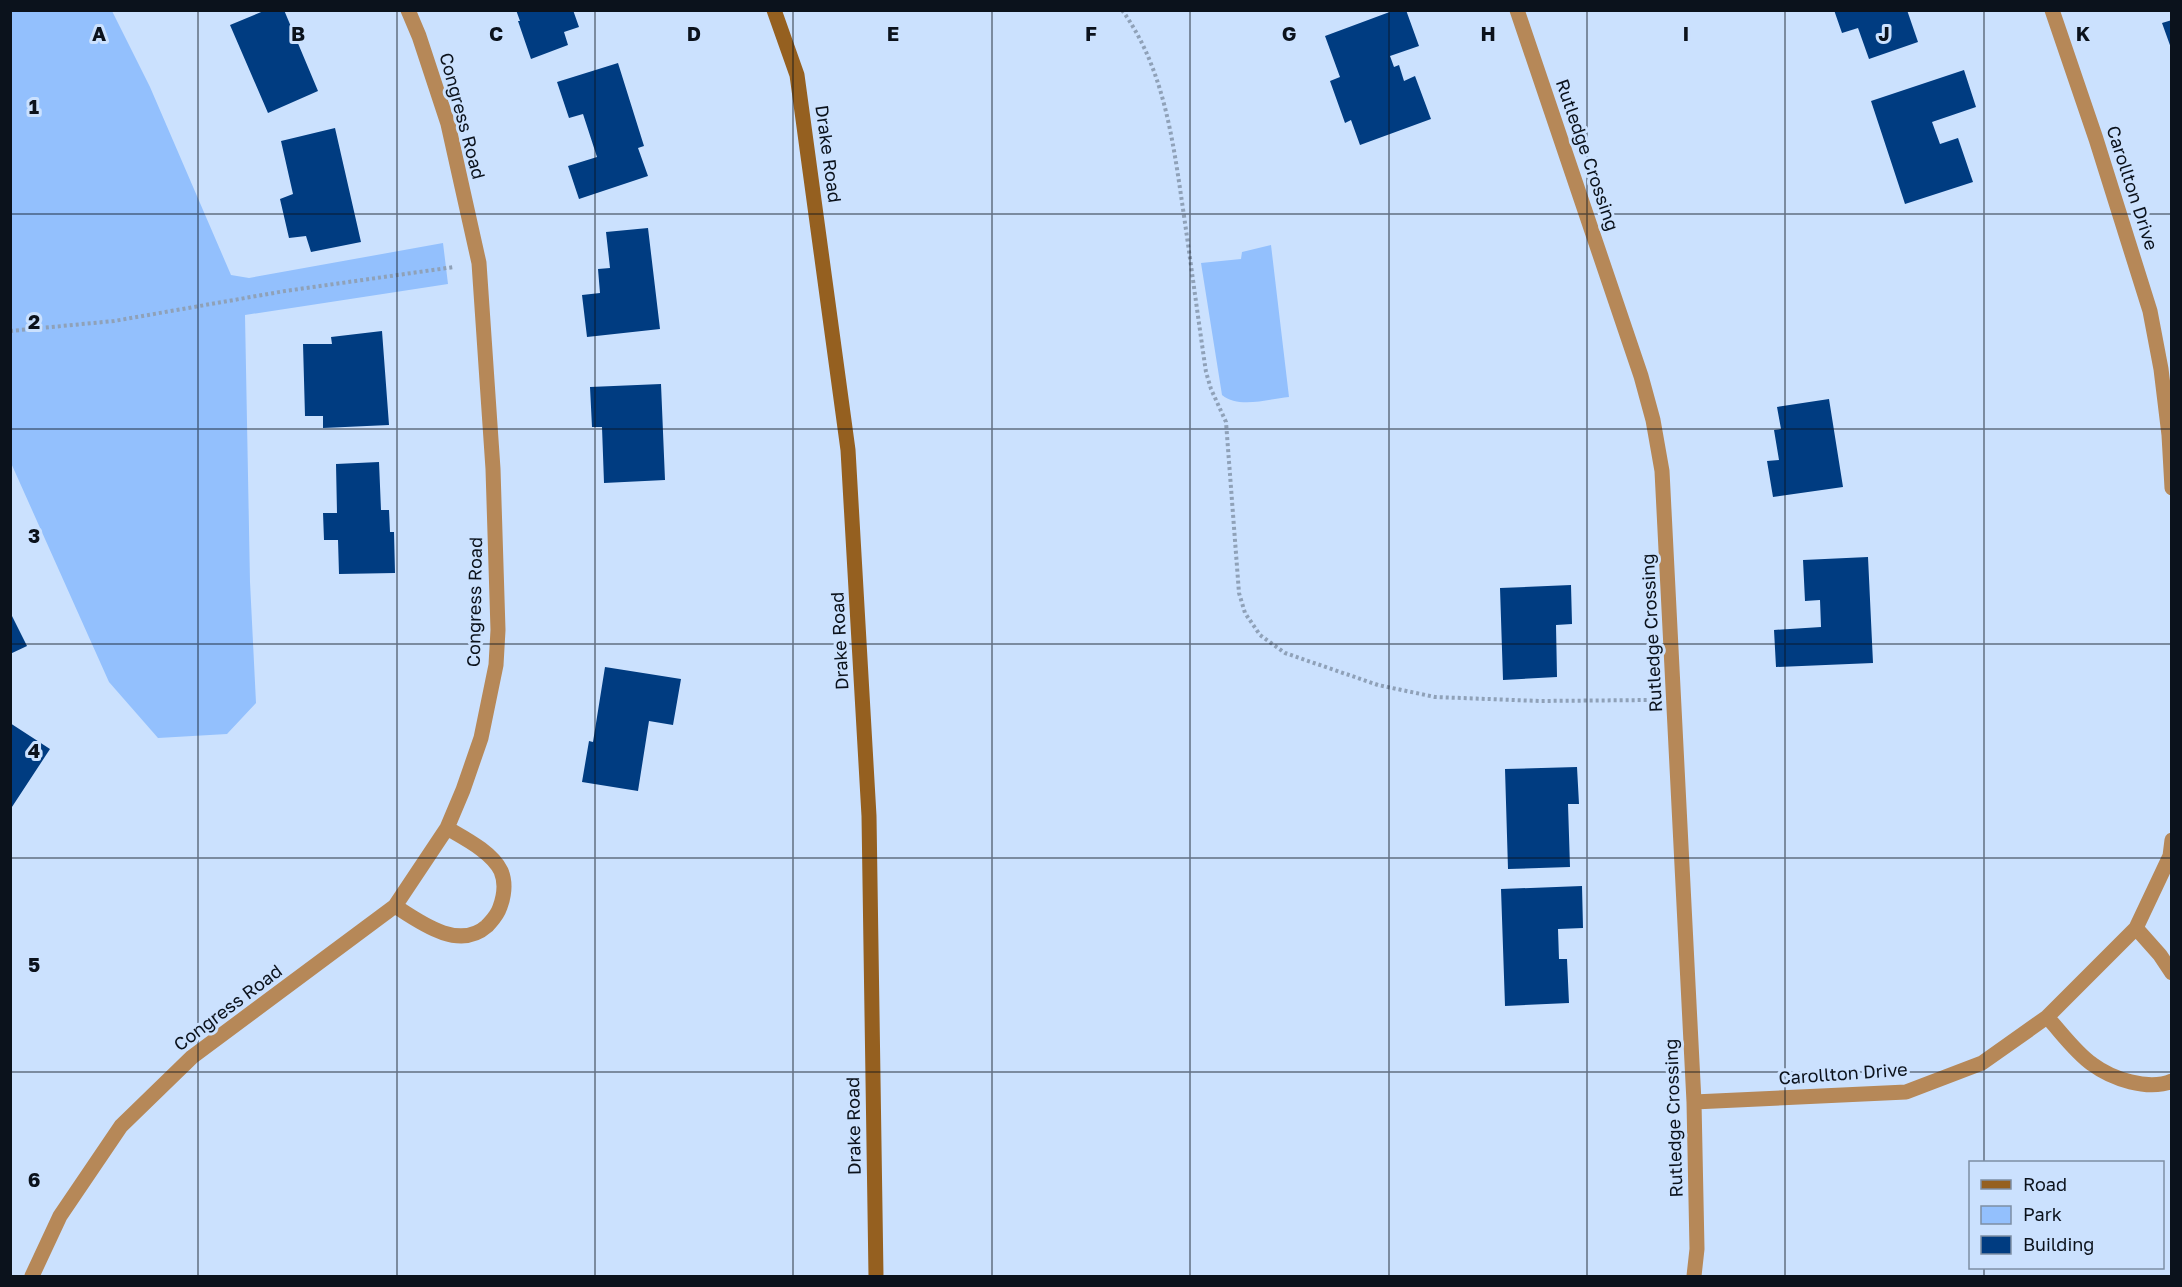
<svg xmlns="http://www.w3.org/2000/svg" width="2182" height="1287" font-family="'Golos Text',sans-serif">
<rect width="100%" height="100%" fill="#cbe1fe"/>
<path fill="#93c0fd" d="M10,11H112L150,87L231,275L249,278L443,243L448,284L245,315L250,582L256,703L227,734L158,738L109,682L11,463Z
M1271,245L1289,397C1268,399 1239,409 1222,395L1201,263L1241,259L1242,252Z"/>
<path fill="#003c81" d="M266,10H284L318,91L268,113L230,25Z
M516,10H573L579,27L564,32L568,45L531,59L518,21H520Z
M1395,10H1406L1419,46L1390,56L1394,67L1399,65L1404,81L1415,76L1431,119L1360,145L1351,120L1345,123L1330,81L1340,77L1325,36Z
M1834,10H1907L1918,42L1869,59L1858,28L1842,33Z
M2172,20V48H2171L2162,23Z
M618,63L644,146L638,148L648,176L579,199L568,166L597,157L583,114L569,118L557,82Z
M1964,70L1976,107L1932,122L1940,144L1958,138L1973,182L1905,204L1871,101Z
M335,128L361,242L311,252L306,236L289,238L280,199L293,194L281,141Z
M648,228L660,329L587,337L582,295L600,293L598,269L610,268L606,232Z
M382,331L389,425L323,428V416H305L303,344H332L331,337Z
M661,384L665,480L604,483L602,427H592L590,387Z
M1829,399L1843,487L1773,497L1767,461L1779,460L1774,430L1781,429L1777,407Z
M379,462L381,510H389L390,532H394L395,573L339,574L338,540H324L323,513H337L336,464Z
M1868,557L1873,663L1776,667L1774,630L1821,627L1820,600L1805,601L1803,560Z
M1571,585L1572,624L1556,625L1557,677L1503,680L1500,588Z
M10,612L27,646L10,654Z
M605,667L681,679L673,725L649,721L638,791L582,782L589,741L593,742Z
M10,723L50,749L10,810Z
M1577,767L1579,804H1568L1570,867L1508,869L1505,769Z
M1582,886L1583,928L1558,929L1559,959H1567L1569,1003L1505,1006L1501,889Z"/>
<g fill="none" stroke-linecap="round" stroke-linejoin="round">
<path stroke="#8fa1b8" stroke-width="4" stroke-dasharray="3 3" stroke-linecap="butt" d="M1122,10C1164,68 1173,141 1183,209C1191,264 1198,318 1206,372L1211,389L1226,422L1239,593L1245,613L1260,635L1285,653L1378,685L1435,697L1540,701L1649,700
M10,331L114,321L285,291L454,267"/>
<path stroke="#b68858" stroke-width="15" d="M1517,10L1641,376L1653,420L1662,471L1694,1102L1697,1249L1694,1276
M2052,10L2096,139L2150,311L2161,369L2169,435L2172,488
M395,906C421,923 459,951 487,926C493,919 497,916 500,907C504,896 506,883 501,871C492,852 464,838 447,828
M2136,928L2160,955L2172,973
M2047,1017C2061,1032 2075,1052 2092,1064C2112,1079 2148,1091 2172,1081
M1694,1102L1906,1092L1982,1063L2047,1017L2136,928L2170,856L2172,840
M32,1276L60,1216L121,1126L192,1057L395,906L447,828L463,790L481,738L496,665L498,630L493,469L479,263L448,124L419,36L408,10"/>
<path stroke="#956020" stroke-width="15" d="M774,10L797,75L848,450L869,816L876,1276"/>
</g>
<path fill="none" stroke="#0b121c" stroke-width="1.5" stroke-opacity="0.55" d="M198,10V1276M397,10V1276M595,10V1276M793,10V1276M992,10V1276M1190,10V1276M1389,10V1276M1587,10V1276M1785,10V1276M1984,10V1162M10,214H2172M10,429H2172M10,644H2172M10,858H2172M10,1072H2172M1984,1268V1276"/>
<g text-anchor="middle" stroke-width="6" stroke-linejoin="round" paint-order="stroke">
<g font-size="18" fill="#0b121c" stroke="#cbe1fe">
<text transform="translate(462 116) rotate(75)" y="6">Congress Road</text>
<text transform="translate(828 154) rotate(82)" y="6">Drake Road</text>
<text transform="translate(1587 155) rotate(71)" y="6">Rutledge Crossing</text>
<text transform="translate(2132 188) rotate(72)" y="6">Carollton Drive</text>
<text transform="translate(475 602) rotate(-89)" y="6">Congress Road</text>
<text transform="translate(1652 633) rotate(-93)" y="6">Rutledge Crossing</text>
<text transform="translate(840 641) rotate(-93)" y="6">Drake Road</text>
<text transform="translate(228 1008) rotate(-37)" y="6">Congress Road</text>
<text transform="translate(1843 1074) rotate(-4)" y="6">Carollton Drive</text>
<text transform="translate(1674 1118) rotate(-92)" y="6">Rutledge Crossing</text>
<text transform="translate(854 1126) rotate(-91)" y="6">Drake Road</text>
</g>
</g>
<g font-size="20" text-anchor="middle" font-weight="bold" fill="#0b121c" stroke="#cbe1fe" stroke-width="6" stroke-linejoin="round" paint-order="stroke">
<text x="99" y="41">A</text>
<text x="298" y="41">B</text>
<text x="496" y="41">C</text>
<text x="694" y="41">D</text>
<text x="893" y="41">E</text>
<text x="1091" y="41">F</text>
<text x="1289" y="41">G</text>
<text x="1488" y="41">H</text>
<text x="1686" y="41">I</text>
<text x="1884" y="41">J</text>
<text x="2083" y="41">K</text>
<text x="34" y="114">1</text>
<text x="34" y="329">2</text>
<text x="34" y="543">3</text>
<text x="34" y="758">4</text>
<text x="34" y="972">5</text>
<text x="34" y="1187">6</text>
</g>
<rect width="2182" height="1287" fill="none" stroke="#0b121c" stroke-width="24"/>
<rect x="1969" y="1161" width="195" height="108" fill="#cbe1fe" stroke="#7e8ea4" stroke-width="1.5"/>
<rect x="1981" y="1180" width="30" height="9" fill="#956020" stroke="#7e8ea4" stroke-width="1.5"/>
<text x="2023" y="1191" font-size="18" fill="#0b121c">Road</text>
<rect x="1981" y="1206" width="30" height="18" fill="#93c0fd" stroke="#7e8ea4" stroke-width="1.5"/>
<text x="2023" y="1221" font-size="18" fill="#0b121c">Park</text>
<rect x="1981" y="1236" width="30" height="18" fill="#003c81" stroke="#7e8ea4" stroke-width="1.5"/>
<text x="2023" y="1251" font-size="18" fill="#0b121c">Building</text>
</svg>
